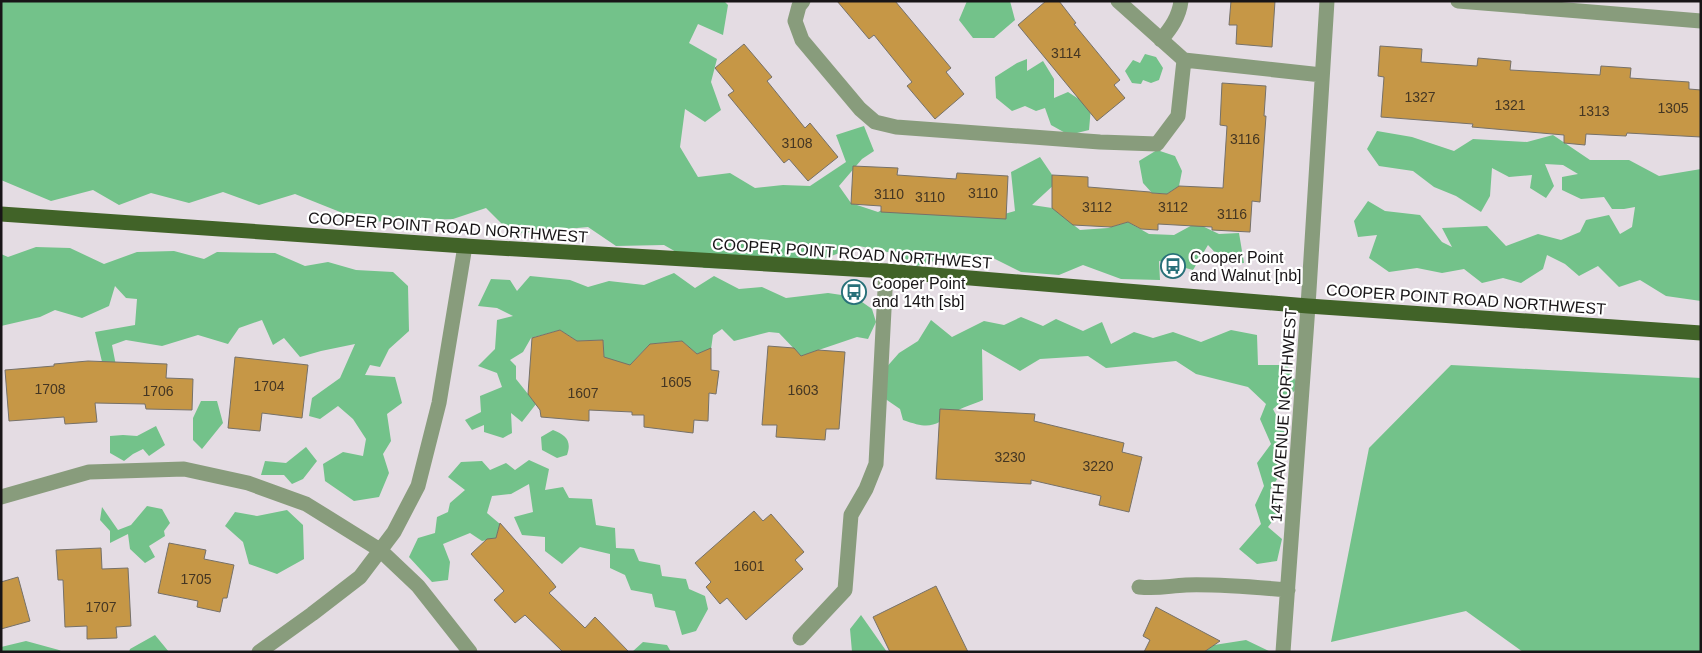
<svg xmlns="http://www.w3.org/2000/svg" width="1702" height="653" font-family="Arial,sans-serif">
<rect width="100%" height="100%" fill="#e4dce3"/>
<path fill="#73c28a" d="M1,1H724L728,5L723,35L698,24L689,43L717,59L711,82L721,110L705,122L685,109L680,147L698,177L730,173L755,188L783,185L810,186L846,162L836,135L864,126L874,151L862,159L839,186L851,203L878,212L905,198L990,218L1015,211L1011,172L1040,157L1057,182L1032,205L1052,208L1080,230L1108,228L1128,222L1149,234L1174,235L1196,223L1219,234L1239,233L1244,263L1226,264L1208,245L1193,270L1159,261L1160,280L1121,279L1083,265L1059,275L1021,272L989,256L974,261L944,258L917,266L897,254L859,246L820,260L753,269L704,268L664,245L616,246L588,227L512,234L486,208L453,219L365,222L295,194L259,205L223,192L189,203L151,193L119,205L93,190L51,201L1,180Z
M967,1H1010L1015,20L994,38H973L959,20Z
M1145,54L1156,57L1163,68L1159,80L1151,83L1143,80L1141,84L1132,83L1125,71L1133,60L1140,63Z
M1027,59V71L1043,61L1054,79V98L1068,92L1091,107L1089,130L1069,135L1051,125L1045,108L1036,111L1025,106L1012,111L996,98L995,77L1017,63Z
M1377,131L1412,137L1454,151L1473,139L1527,142L1553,135L1590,160H1629L1659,176L1701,169V301L1666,296L1640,280L1619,287L1598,266L1579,276L1565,264L1547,255L1543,269L1521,283L1503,278L1482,283L1464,269L1442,273L1417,268L1389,272L1369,258L1377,235L1358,237L1354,221L1368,201L1385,211L1420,215L1442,242L1452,247L1442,228L1487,226L1506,246L1538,234L1561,240L1580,232L1586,220L1609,215L1620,234L1632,227L1635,207L1624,209H1612L1604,197L1581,199L1562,190V177L1578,174L1563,165L1545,164L1554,186L1546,198L1530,188L1532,175L1509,177L1492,168L1490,196L1481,212L1456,196L1434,187L1413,171L1379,166L1367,149Z
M1157,150L1175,156L1182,171L1179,186L1167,194L1152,193L1143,183L1139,161Z
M36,247L70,248L104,264L137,252L174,251L204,259L217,252L275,253L305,266L328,262L356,270L393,272L408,286L409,331L389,349L380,367L370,365L365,375L395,377L402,403L387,414L391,441L383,454L389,473L379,497L354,501L325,481L323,464L343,452L363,456L366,439L353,419L338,406L320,419L309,416L312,398L340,378L355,344L321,351L300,357L284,338L273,345L262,320L239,328L228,344L198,335L162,346L126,340L112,345L118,376L106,379L95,332L135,325L137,299L126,298L115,286L109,306L82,318L55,310L40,317L1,326V254L8,257Z
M674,273L695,288L714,276L739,289L762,287L786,298L828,293L855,297L872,309L876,322L868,339L857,337L801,356L779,333L769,332L734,341L722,329L713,335L711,349L697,354L682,341L650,344L629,366L604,357L603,340L577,341L560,330L531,338L523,352L510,360L516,366V379L536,404L522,422L511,413L512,433L503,438L484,432V425L472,430L465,420L481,412L480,396L502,387L497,373L478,366L495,349L497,320L513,316L497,308L478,306L491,279L510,280L517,291L530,276L570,280L588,287L609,281L644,285Z
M1021,317L1043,326L1056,319L1083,331L1102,322L1111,344L1134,332L1153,338L1173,332L1201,342L1231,330L1257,335L1258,365H1287L1299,387L1273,409L1287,437L1277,448L1283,470L1270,490L1280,511L1268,527L1282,539L1277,561L1257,564L1239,549L1261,524L1255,505L1264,486L1257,463L1271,444L1260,419L1266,404L1248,387L1196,374L1176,361L1106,368L1088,356L1040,359L1020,371L982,349L983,400C974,404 965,406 957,411C934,426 931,430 903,420L900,409L884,398V370L899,353L918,341L931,320L952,337L984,321L1004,325Z
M1451,365L1701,378V652H1523L1466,611L1331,642L1369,448Z
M201,401H217L223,423L202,449L193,440V418Z
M156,426L165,445L149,456L143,449L133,454L124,461L110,453V436L123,435L137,436Z
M553,430C566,435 572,441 567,455L557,458L542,450L541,437Z
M306,447L317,461L303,479L292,484L284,475H261L265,461L286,463Z
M529,460L549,469L545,490L563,487L569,498L592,499L596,525L615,528L616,548L634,549L639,561L660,565L662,576L686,579L689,589L705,596L708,609L696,631L682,635L675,611L655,607L652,594L631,590L625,575L610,568V554L580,547L562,564L545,551V537L522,535L514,517L533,512L529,484L511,494L492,496L487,513L500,524L496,538L482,541L470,533L443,544L450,562L448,580L432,582L409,557L418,538L435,533L437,517L448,512L450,503L465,490L448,477L461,462L482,461L490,470L506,463L515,470Z
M147,506L162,509L170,523L164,531L165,536L149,546L155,557L145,563L130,549L128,534L110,543V531L100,520L102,507L118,530L131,525Z
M287,510L303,525L304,559L277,574L249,564L243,542L225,526L235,512L257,516Z
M861,615L887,652H852L850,629Z
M155,635L169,652H129L130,649Z
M1246,640L1271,652H1204L1214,645Z
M26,641L59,650L63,652H1V647Z
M643,642L667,645L671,652H632Z"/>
<path fill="#c69746" stroke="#767169" d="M837,1H895L951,68L946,72L964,94L935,119L907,86L912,82L874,35L869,39Z
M1046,1H1059L1076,23L1074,24L1120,80L1114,85L1125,98L1097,121L1018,25Z
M1231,1H1275L1272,47L1236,44L1237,25H1229Z
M744,44L772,77L767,81L805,128L810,123L838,157L808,181L789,159L784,163L728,95L734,91L715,68Z
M1380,46L1422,49L1421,62L1477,66L1478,58L1511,61L1510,70L1600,75L1601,66L1631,68L1630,78L1689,82V89L1701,90V137L1627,133L1626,136L1586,134L1585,145L1564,143V135L1472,127L1473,124L1381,117L1384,77L1378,76Z
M1222,83L1266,86L1264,116H1266L1260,202L1252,201L1250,232L1212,230V227L1158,224V230L1141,229L1128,222L1111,227L1073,225L1052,208V175L1088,177V187L1150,192L1152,193L1167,194L1179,186L1223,188L1227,126L1220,125Z
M853,166L898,168L897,175L956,179L957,173L1008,176L1006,219L881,212V206L851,204Z
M560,330L577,341L603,340L604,357L630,365L650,344L682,341L697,354L711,348V370L719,371L716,394L709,393L708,421L694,420L693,433L644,427V415H632V412L589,410V421L541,417L540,410L528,394L532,338Z
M768,346L794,348L801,356L818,350L845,352L839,429H826L825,440L776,437L777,425H762Z
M235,357L308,365L302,418L262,413L260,431L228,428Z
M88,361L167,364L166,378L193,379L192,410L146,409L145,404L95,403L97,422L65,424L64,417L9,421L5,370L54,366V364Z
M940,409L1035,414L1034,421L1124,443L1122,452L1142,457L1129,512L1099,505L1101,496L1031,480V484L936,479Z
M754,511L763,521L771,514L804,552L795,560L803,569L746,620L727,598L720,604L706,587L711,582L695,563Z
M500,523L553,583L556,587L549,593L585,628L595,617L629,652H563L525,615L515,623L494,600L504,591L471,554L487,539L496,538Z
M169,543L206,550L204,559L234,565L227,598H223L220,612L197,607L198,601L158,593Z
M101,548L102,569L128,568L131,626L116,627L117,638L87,639V626L65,627L63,580H58L56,550Z
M18,577L30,621L1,629V582Z
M936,586L968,652H890L873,617Z
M1156,607L1220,641L1204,652H1144L1150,640L1143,636Z"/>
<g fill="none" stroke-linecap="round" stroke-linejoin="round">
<path stroke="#889c7c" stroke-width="15" d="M803,1L799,6L795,21L802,40L860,109L875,122L896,127L1100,142L1157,144L1178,116L1184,60L1118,1
M1458,1L1701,21
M1161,40C1171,28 1179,17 1181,1
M1184,60L1322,75
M1,497L89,472L184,469L248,483L306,504L380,550L418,586L470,652
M1139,587C1158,589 1168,586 1186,585C1220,584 1254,587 1288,590
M800,638L845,590L851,515L866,489L876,464L886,271
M259,652L312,614L360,577L394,532L418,486L439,403L465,246
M1283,652L1308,306L1327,1"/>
<path stroke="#416328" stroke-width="15" d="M1,214L465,246L886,271L1308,306L1701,333"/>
</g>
<defs>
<symbol id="bus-ring" viewBox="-11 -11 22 22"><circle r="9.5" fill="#fff" stroke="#277079" stroke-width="1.5"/><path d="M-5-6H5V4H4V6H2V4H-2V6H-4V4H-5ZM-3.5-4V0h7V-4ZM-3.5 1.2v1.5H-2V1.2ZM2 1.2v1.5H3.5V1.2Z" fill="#277079"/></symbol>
</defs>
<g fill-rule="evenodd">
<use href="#bus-ring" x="1159" y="252" width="28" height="28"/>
<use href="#bus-ring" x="840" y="278" width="28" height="28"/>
</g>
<g text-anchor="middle" stroke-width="4.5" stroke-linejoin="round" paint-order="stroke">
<g font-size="14" fill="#443623">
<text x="1066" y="58">3114</text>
<text x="1420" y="102">1327</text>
<text x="1510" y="110">1321</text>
<text x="1673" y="113">1305</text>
<text x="1594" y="116">1313</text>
<text x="1245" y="144">3116</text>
<text x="797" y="148">3108</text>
<text x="983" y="198">3110</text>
<text x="889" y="199">3110</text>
<text x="930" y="202">3110</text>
<text x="1097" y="212">3112</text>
<text x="1173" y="212">3112</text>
<text x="1232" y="219">3116</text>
<text x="676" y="387">1605</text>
<text x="269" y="391">1704</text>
<text x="50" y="394">1708</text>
<text x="803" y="395">1603</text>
<text x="158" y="396">1706</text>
<text x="583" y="398">1607</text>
<text x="1010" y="462">3230</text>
<text x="1098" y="471">3220</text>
<text x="749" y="571">1601</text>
<text x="196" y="584">1705</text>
<text x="101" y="612">1707</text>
</g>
<g font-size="16" fill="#181517" stroke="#fff">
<text transform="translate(448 227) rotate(4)" y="6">COOPER POINT ROAD NORTHWEST</text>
<text transform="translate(852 253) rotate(4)" y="6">COOPER POINT ROAD NORTHWEST</text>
<text transform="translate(1466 299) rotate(4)" y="6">COOPER POINT ROAD NORTHWEST</text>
<text transform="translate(1283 415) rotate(-86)" y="6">14TH AVENUE NORTHWEST</text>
</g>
<g font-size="16" fill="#181517" stroke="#fff" text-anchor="start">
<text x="1190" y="263">Cooper Point<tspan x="1190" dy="18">and Walnut [nb]</tspan></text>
<text x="872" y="289">Cooper Point<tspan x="872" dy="18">and 14th [sb]</tspan></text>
</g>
</g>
<rect width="1702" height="653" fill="none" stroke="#181517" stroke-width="5"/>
</svg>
